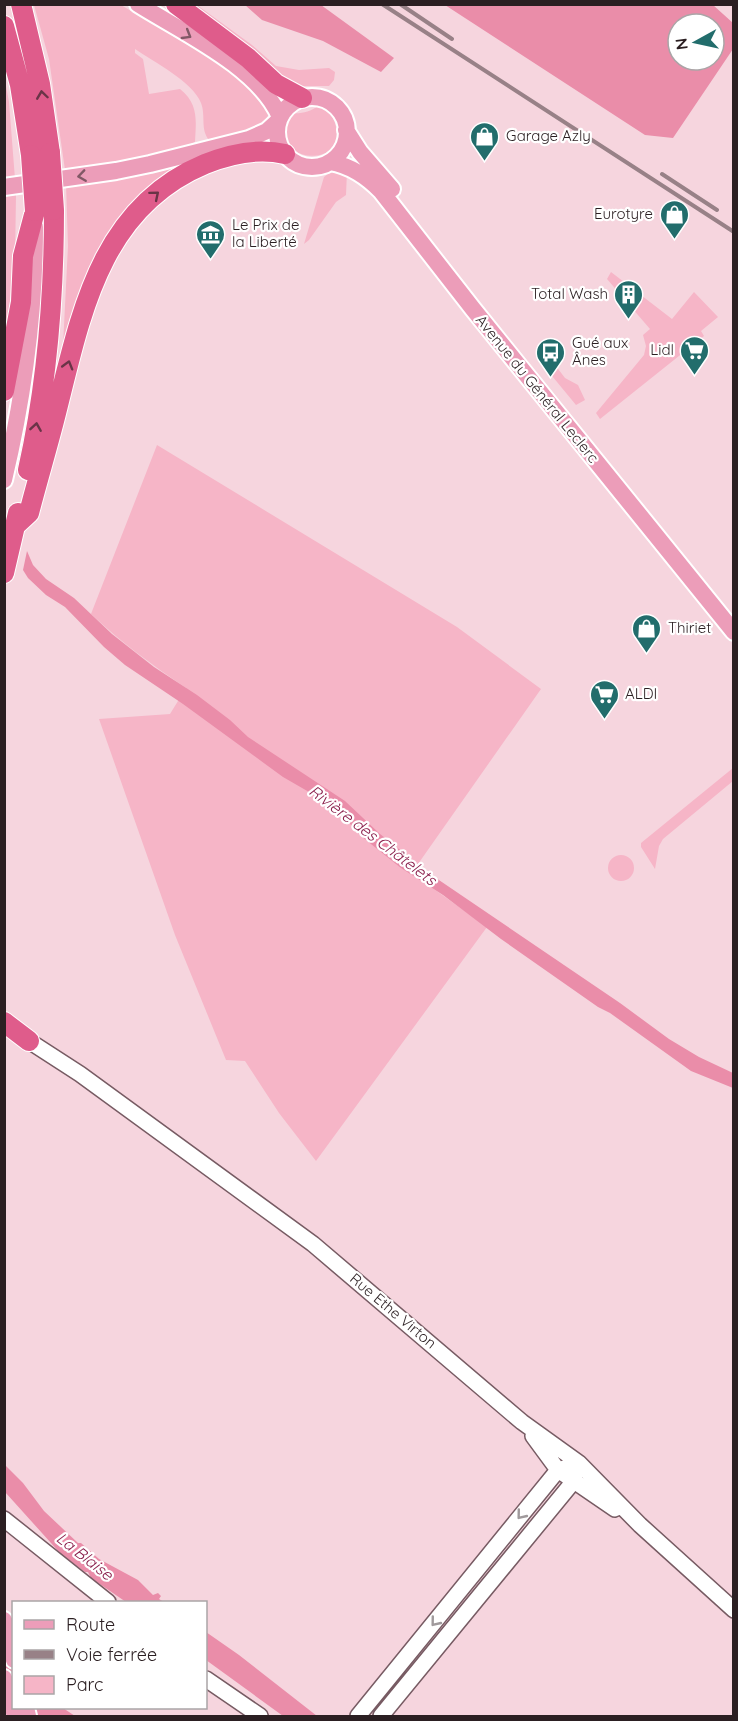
<svg xmlns="http://www.w3.org/2000/svg" width="738" height="1721" font-family="Quicksand,sans-serif">
<rect width="100%" height="100%" fill="#f6d5de"/>
<path fill="#f6b5c7" d="M34,5H121L237,74L256,91L269,113C264,132 226,141 209,140C200,129 206,116 201,103C193,82 154,62 135,49V53L143,59L149,94L180,89C199,104 196,121 195,142L185,147L119,164L65,170L49,59Z
M190,5H197L252,45L276,66L299,70L329,68L335,72L334,80L329,86H289Z
M4,75L9,102L15,179L5,178Z
M318,106C327,110 334,116 336,127C344,175 259,158 291,113C301,114 310,112 318,106Z
M201,156L148,194L63,346L68,246L66,184Z
M333,170L347,171L346,195L336,202L309,240L304,244L324,177Z
M16,195L15,259L5,350V196Z
M611,272L672,319L694,292L718,317L701,331L704,336L600,419L596,413L644,355L646,346L643,335L650,329L607,279Z
M545,357H549L565,378L578,385L585,400L576,405L543,365Z
M157,445L457,627L541,689L418,864L431,887L487,927L316,1161L279,1113L245,1061L226,1060L175,935L99,719L170,714L186,688C152,665 121,642 91,614Z
M733,768V781L663,839L659,846L655,869L641,847V843Z
M608 868a13 13 0 1 1 26 0a13 13 0 1 1-26 0Z"/>
<path fill="#ea8da9" fill-rule="evenodd" d="M245,5H321L394,58L381,72L323,41L262,20Z
M445,5H713L733,23V49L673,138L645,135ZM678,24H714V60H678Z
M27,551L33,565L46,579L74,598L112,634L154,667L197,695L230,720L248,737L345,801L380,834L433,876L620,1003L669,1039L699,1057L733,1073V1088L691,1071L610,1013L598,1007L501,939L443,895L401,868L361,836L343,816L309,792L283,777L183,704L125,665L104,647L65,607L46,595L28,578L23,570Z
M4,1464L23,1483L44,1511L78,1543H81L99,1559L138,1580L153,1595L158,1593L161,1596L159,1599L164,1602H126L91,1578L88,1572H85L60,1553L5,1492Z
M206,1632L239,1655L317,1716H283L206,1660Z
M4,1662L13,1669L14,1708H63L75,1716H5Z"/>
<g fill="none" stroke-linecap="round" stroke-linejoin="round">
<defs>
<path id="secondary" d="M29,1041L80,1074L313,1244L522,1422L579,1463L640,1525L734,1610
M533,1436L558,1470L615,1509
M4,1519L108,1602
M206,1679L260,1716
M358,1716L558,1470L579,1463
M381,1716L573,1482L579,1463"/>
<path id="primary" d="M138,4C182,32 259,67 280,117
M277 132a35 35 0 1 1 70 0a35 35 0 1 1-70 0Z
M346,130L360,152L392,189
M330,162C351,166 366,176 381,191L473,309L734,632
M4,187L116,171L150,164L249,139L267,131L278,121
M4,480C24,396 35,313 35,227
M4,1620L14,1660
M4,1678L15,1716
M26,1708L28,1716"/>
<path id="highway" d="M21,4L40,84L50,153
M176,4L248,58L276,84L302,98
M4,26L20,85L31,155
M4,391L21,302L23,256L35,211
M28,470C47,385 54,297 54,210
M16,525L29,513C37,482 46,452 54,421C80,320 97,209 205,164C230,154 259,148 285,154
M4,573L18,513
M4,1022L29,1041"/>
</defs>
<use href="#secondary" stroke="#775b63" stroke-width="18"/>
<use href="#primary" stroke="#fff" stroke-width="20"/>
<use href="#highway" stroke="#fff" stroke-width="22"/>
<use href="#secondary" stroke="#fff" stroke-width="15"/>
<use href="#primary" stroke="#ec9db9" stroke-width="16"/>
<use href="#highway" stroke="#df5c8b" stroke-width="20"/>
<path stroke="#988187" stroke-width="4" d="M382,4L734,232
M400,4L452,39
M662,174L717,210"/>
<defs>
<path id="highway-bridge" d="M50,153L54,210
M31,155L35,211"/>
</defs>
<use href="#highway-bridge" stroke="#fff" stroke-width="22" stroke-linecap="butt"/>
<use href="#highway-bridge" stroke="#df5c8b" stroke-width="20"/>
</g>
<defs><path id="oneway-chevron" d="M-2-3.5L2.5 0L-2 3.5" fill="none" stroke-width="1.6" stroke-linecap="round" stroke-linejoin="round" transform="scale(1.5)"/></defs>
<g stroke="#825866">
<use href="#oneway-chevron" transform="translate(187 35) rotate(31)"/>
<use href="#oneway-chevron" transform="translate(82 176) rotate(172)"/>
</g>
<g stroke="#6a3447">
<use href="#oneway-chevron" transform="translate(42 95) rotate(-98)"/>
<use href="#oneway-chevron" transform="translate(155 195) rotate(-40)"/>
<use href="#oneway-chevron" transform="translate(68 365) rotate(-74)"/>
<use href="#oneway-chevron" transform="translate(36 427) rotate(-81)"/>
</g>
<g stroke="#a09a9c">
<use href="#oneway-chevron" transform="translate(521 1515) rotate(129)"/>
<use href="#oneway-chevron" transform="translate(435 1622) rotate(129)"/>
</g>
<defs>
<symbol id="shop-pin" viewBox="-11 -11 22 30"><path d="M0 17L-7.5 6A9.5 9.5 0 1 1 7.5 6Z" fill="#226d6c" stroke="#fff"/><path d="M-5-2.5h2.3a2.7 3.5 0 0 1 5.4 0H5L5.5 6h-11ZM-1.5-2.5h3a1.5 2.3 0 0 0-3 0Z" fill="#fff"/></symbol>
<symbol id="museum-pin" viewBox="-11 -11 22 30"><path d="M0 17L-7.5 6A9.5 9.5 0 1 1 7.5 6Z" fill="#226d6c" stroke="#fff"/><path d="M0-6L6-3V-2H-6V-3ZM-5-1h2V3h-2ZM-1-1h2V3h-2ZM3-1h2V3H3ZM-6 4H6V6H-6Z" fill="#fff"/></symbol>
<symbol id="building-pin" viewBox="-11 -11 22 30"><path d="M0 17L-7.5 6A9.5 9.5 0 1 1 7.5 6Z" fill="#226d6c" stroke="#fff"/><path d="M-4-6H4V6H1V3H-1V6H-4ZM-2.5-4.3h1.7v1.8h-1.7ZM.8-4.3h1.7v1.8H.8ZM-2.5-1h1.7V.8h-1.7ZM.8-1h1.7V.8H.8Z" fill="#fff"/></symbol>
<symbol id="supermarket-pin" viewBox="-11 -11 22 30"><path d="M0 17L-7.5 6A9.5 9.5 0 1 1 7.5 6Z" fill="#226d6c" stroke="#fff"/><path d="M-6-5.5h2.5l.6 2H6L4.5 2H-2.5L-4.4-4H-6ZM-1.5 3.2a1.3 1.3 0 1 0 .1 0ZM3 3.2a1.3 1.3 0 1 0 .1 0Z" fill="#fff"/></symbol>
<symbol id="bus-pin" viewBox="-11 -11 22 30"><path d="M0 17L-7.5 6A9.5 9.5 0 1 1 7.5 6Z" fill="#226d6c" stroke="#fff"/><path d="M-5-6H5V4H4V6H2V4H-2V6H-4V4H-5ZM-3.5-4V0h7V-4ZM-3.5 1.2v1.5H-2V1.2ZM2 1.2v1.5H3.5V1.2Z" fill="#fff"/></symbol>
</defs>
<g fill-rule="evenodd">
<use href="#shop-pin" x="468" y="120" width="33" height="45"/>
<use href="#shop-pin" x="658" y="198" width="33" height="45"/>
<use href="#museum-pin" x="194" y="218" width="33" height="45"/>
<use href="#building-pin" x="612" y="278" width="33" height="45"/>
<use href="#supermarket-pin" x="678" y="334" width="33" height="45"/>
<use href="#bus-pin" x="534" y="336" width="33" height="45"/>
<use href="#shop-pin" x="630" y="612" width="33" height="45"/>
<use href="#supermarket-pin" x="588" y="678" width="33" height="45"/>
</g>
<g text-anchor="middle" stroke-width="4.5" stroke-linejoin="round" paint-order="stroke">
<g font-size="15" fill="#2b1f22" stroke="#fff" text-anchor="start">
<text x="506" y="141">Garage Azly</text>
<text x="653" y="219" text-anchor="end">Eurotyre</text>
<text x="232" y="230">Le Prix de<tspan x="232" dy="17">la Liberté</tspan></text>
<text x="608" y="299" text-anchor="end">Total Wash</text>
<text x="572" y="348">Gué aux<tspan x="572" dy="17">Ânes</tspan></text>
<text x="674" y="355" text-anchor="end">Lidl</text>
<text x="668" y="633">Thiriet</text>
<text x="625" y="699">ALDI</text>
</g>
<g font-size="15" fill="#2b1f22" stroke="#fff">
<text transform="translate(537 389) rotate(51)" y="5">Avenue du Général Leclerc</text>
<text transform="translate(393 1311) rotate(40)" y="5">Rue Ethe Virton</text>
</g>
<g font-size="16" font-style="italic" fill="#8a1e4b" stroke="#fff">
<text transform="translate(373 835) rotate(37)" y="6">Rivière des Châtelets</text>
<text transform="translate(85 1556) rotate(38)" y="6">La Blaise</text>
</g>
</g>
<rect width="738" height="1721" fill="none" stroke="#2b1f22" stroke-width="12"/>
<rect x="12" y="1601" width="195" height="108" fill="#ffffff" stroke="#aaa5a7" stroke-width="1.5"/>
<rect x="24" y="1620" width="30" height="9" fill="#ec9db9" stroke="#aaa5a7" stroke-width="1.5"/>
<text x="66" y="1631" font-size="18" fill="#2b1f22">Route</text>
<rect x="24" y="1650" width="30" height="9" fill="#988187" stroke="#aaa5a7" stroke-width="1.5"/>
<text x="66" y="1661" font-size="18" fill="#2b1f22">Voie ferrée</text>
<rect x="24" y="1676" width="30" height="18" fill="#f6b5c7" stroke="#aaa5a7" stroke-width="1.5"/>
<text x="66" y="1691" font-size="18" fill="#2b1f22">Parc</text>
<g transform="translate(696 42) rotate(262)"><circle r="28" fill="#ffffff" stroke="#aaa5a7" stroke-width="1.5"/>
<path d="M0-4.5L10 22L0 15L-10 22Z" fill="#226d6c"/>
<text y="-9" font-size="16" font-weight="bold" text-anchor="middle" fill="#2b1f22">N</text>
</g>
</svg>
